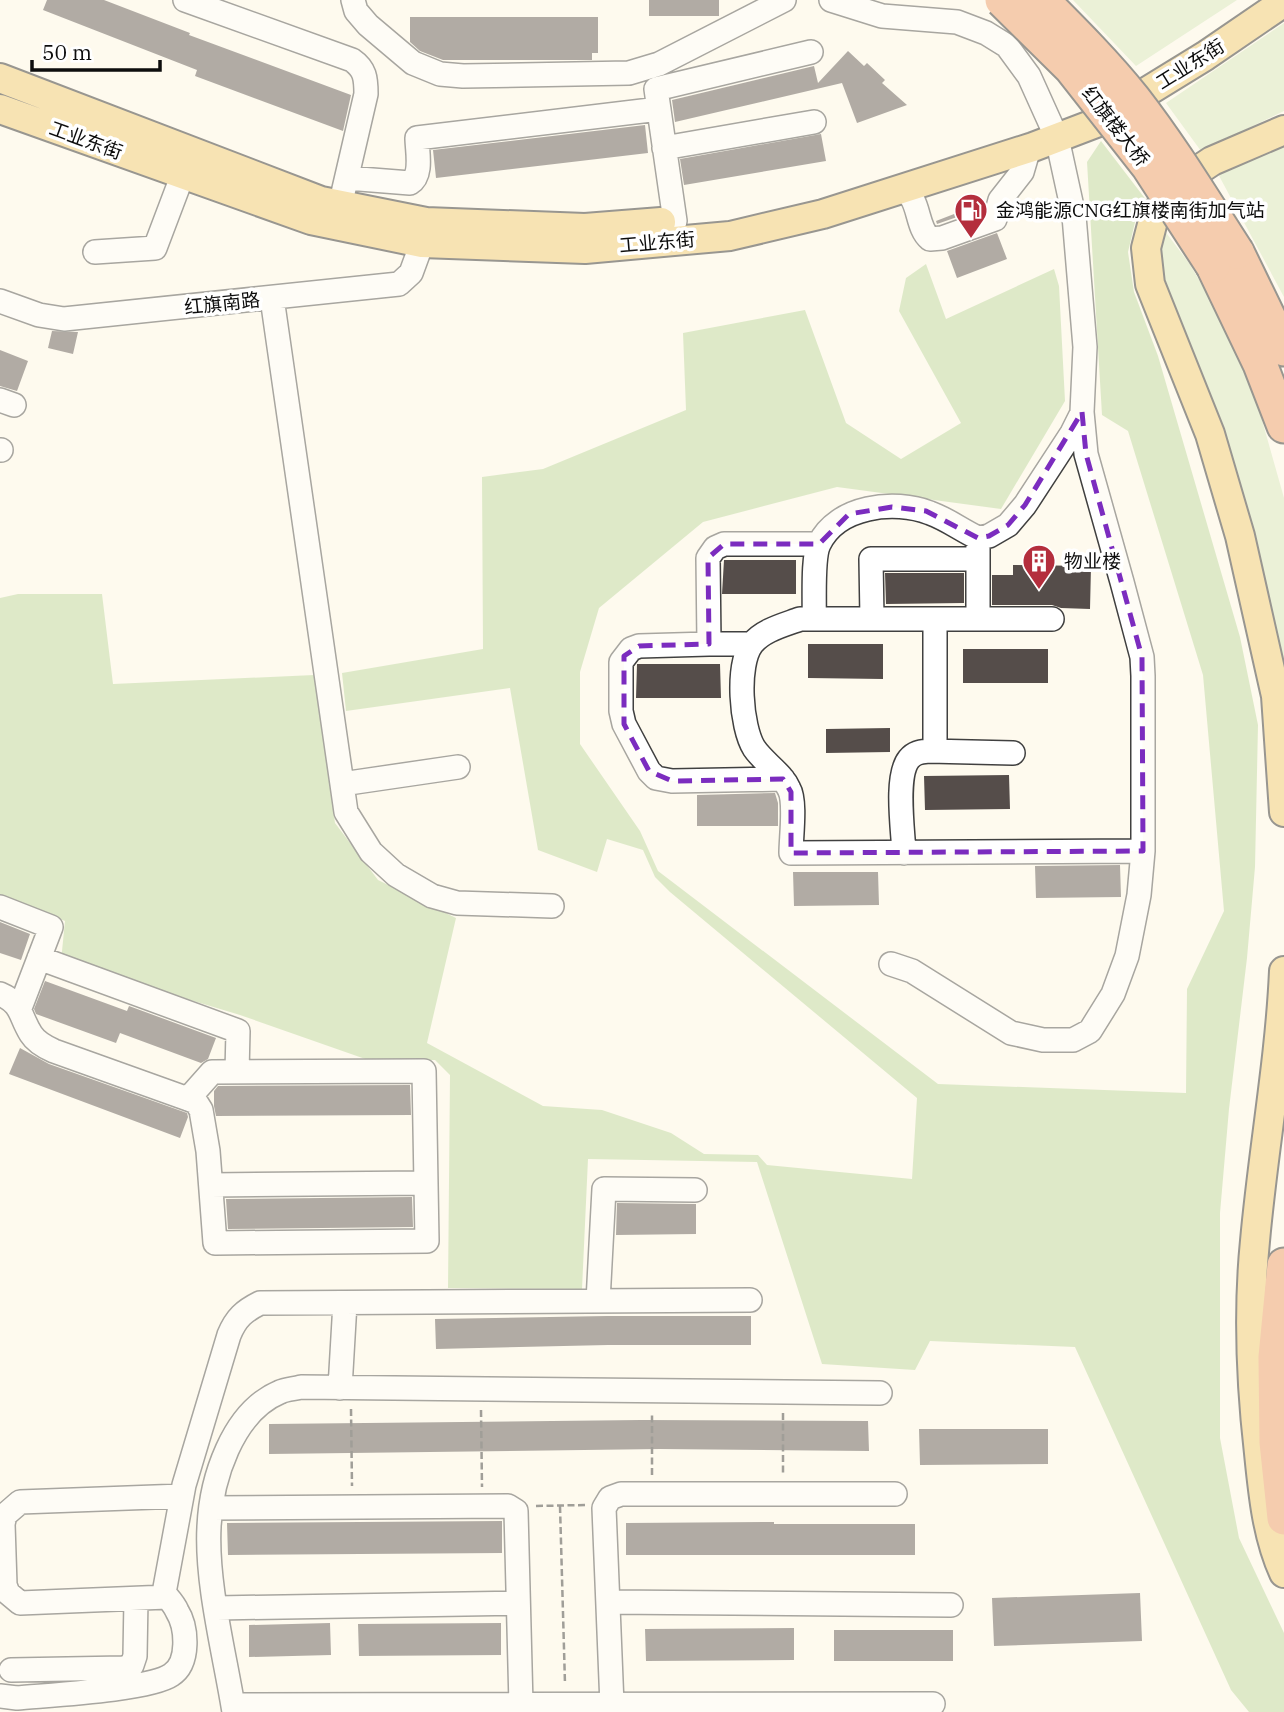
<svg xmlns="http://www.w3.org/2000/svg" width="1284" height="1712" font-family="'IBM Plex Serif','Noto Sans SC',serif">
<rect width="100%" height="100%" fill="#fefaee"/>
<path fill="#d4e6ba" d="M1073,0H1237L1136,66Z
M1284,23V111L1201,151L1166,103Z
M1284,142V297L1217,172Z
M1164,230L1189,263L1220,315L1258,406L1284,498V673L1268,595L1233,460L1164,278L1158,253Z"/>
<path fill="#b9d69a" d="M1101,141L1147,201L1136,218L1128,252L1134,292L1158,356L1240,637L1258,725L1255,867L1247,958L1229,1109L1220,1213V1438L1239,1538L1284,1633V1712H1249L1231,1690L1075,1347L930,1341L915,1370L822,1364L757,1162L588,1159L582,1289L448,1288L450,1075L435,1060L371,1061L240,1015L61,961L65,921L0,894V598L18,594H102L113,684L314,675L335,823L378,880L456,918L427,1043L543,1106L602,1110L671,1133L704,1154L758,1155L767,1165L912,1179L917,1098L670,892L655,877L643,850L607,839L597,872L538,850L510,688L346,711L342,673L483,649L482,477L543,469L686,410L683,333L805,310L846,423L901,459L961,423L899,311L906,278L926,264L946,319L1054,269L1059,286L1065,401L1001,509L837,487L703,522L599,608L580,672V744L640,831L658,871L938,1084L1186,1093L1187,989L1224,911L1203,675L1128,431L1102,415L1087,162Z"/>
<path fill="#554d4a" d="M47,0H104L190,33L189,35L351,95L343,131L195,76L197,70L43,10Z
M649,0H719V16H649Z
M410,17H598V53H592V60H443L420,51L410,42Z
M848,51L864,66L867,63L885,80L882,83L907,105L857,123L842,83L675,122L672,100L814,66L818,83Z
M645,125L648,153L436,178L433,150Z
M821,134L826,161L684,185L680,159Z
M985,202L983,208L937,224L936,221Z
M997,233L1007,259L957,278L947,251Z
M52,331L78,332L73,354L48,348Z
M0,350L28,361L17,391L0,386Z
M724,560H796V594H722Z
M1013,565L1091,566L1090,609L1061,608L1052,605H992V575H1013Z
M885,573H964V603L886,604Z
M808,644H883V679L808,678Z
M963,649H1048V683H963Z
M637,664H720L721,698H636Z
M890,728V752L826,753V729Z
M1009,775L1010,809L925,810L924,776Z
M775,793L778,803V826H697V795Z
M1120,865L1121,897L1036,898L1035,866Z
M793,872H878L879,905L794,906Z
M0,922L30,934L21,960L0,953Z
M45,981L127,1011L129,1006L216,1038L208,1059L201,1063L120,1033L116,1043L36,1014L34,1009Z
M20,1048L49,1064L187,1113L188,1117L180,1138L9,1074Z
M410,1085L411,1115L216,1116L214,1106V1091L218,1086Z
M412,1197L413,1227L228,1229L226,1199Z
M617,1203L696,1204V1234L616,1235Z
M607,1316H751V1345H608L436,1349L435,1319Z
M641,1420L868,1421L869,1451L660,1449L269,1454V1424Z
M919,1429H1048V1464L920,1465Z
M502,1521V1553L228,1555L227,1523Z
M774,1522V1524H915V1555H626V1523Z
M1140,1593L1142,1641L994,1646L992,1598Z
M330,1623L331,1655L249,1657V1625Z
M501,1623V1655L359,1656L358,1624Z
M794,1628V1660L646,1661L645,1629Z
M834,1630H953V1661H834Z"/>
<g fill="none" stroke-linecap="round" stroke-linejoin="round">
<defs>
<path id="minor" d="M185,0L352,60C365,69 366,78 366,94L343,193
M353,0L356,11L368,25L413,63L440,74L463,76L629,73L659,64L784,0
M831,0L882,16L957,22L986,33L1007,46L1029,76L1057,138L1074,216L1085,347L1082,412L1086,454L1122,582L1142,657L1143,676V851L1139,895L1127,956L1113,994L1090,1031L1073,1040H1043L1011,1033L912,971L891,964
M664,148L814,122
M347,178L410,183C423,175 417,151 417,138L659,109
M901,189C921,196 915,227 930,239L942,238L995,219L1000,200L1022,172L1029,148
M675,221L656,89L811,52
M95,252L155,248L183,174
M272,298L346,812L371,852L396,875L432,896L457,903L552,906
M0,301L39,315L64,319L399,284L411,273L422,243
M0,400L14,405
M0,450H1
M978,538V619
M814,619C815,602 812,558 819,544C837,506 894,499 930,513C947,519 961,530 978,538L989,536L1008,525L1025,505L1072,433L1082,413
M872,619L871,559H966
M935,619V751
M1052,619H800C784,625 763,630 752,644C736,665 741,727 754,748C764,763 782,773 789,789C796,801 791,838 791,853L1143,851
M709,644L639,646L631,649L621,662V711L624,724L649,771L656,778L672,781L783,779
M752,644H709L708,558L715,548L724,544H819
M342,784L458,767
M904,853C903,830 895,776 909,759C915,752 921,752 929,751L1013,753
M0,907L51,927L20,1008
M39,958L238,1031L237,1072
M0,994C23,1004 19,1015 31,1034C36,1042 45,1047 54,1051L188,1099L196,1102L201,1110L208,1151L215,1243L427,1241L424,1071L212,1072L188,1099
M211,1185L426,1183
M598,1301L604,1189L695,1190
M340,1388L345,1303
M211,1508L508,1506L516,1511L521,1705
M167,1597L20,1603L8,1593L5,1585L3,1524L5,1515L20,1502L182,1496
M608,1602L951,1605
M217,1608L518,1603
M11,1670L124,1668L132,1665L135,1656L136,1599
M0,1696L17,1698C48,1695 149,1690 171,1675C190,1663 187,1627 177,1611C174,1604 169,1599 164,1593L184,1485L229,1335C236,1318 244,1311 260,1303L750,1300
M233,1705L933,1704
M612,1705L604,1508L610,1498L621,1494H895
M234,1712C225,1655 206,1584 209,1527C211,1480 232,1412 280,1392C286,1389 294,1389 301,1387L880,1393"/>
<path id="major" d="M0,78L321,201L426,222L585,228L661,222
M0,109L311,220L422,243L585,249L730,236L823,214L1033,147L1096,123L1205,56L1284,2
M1284,130L1212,161L1173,187L1154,217L1146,248L1150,284L1210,434L1240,536L1276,696L1284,812
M1284,971C1280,1061 1263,1151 1255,1241C1248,1311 1251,1383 1259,1453C1263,1493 1267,1536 1284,1573"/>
<path id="highway" d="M1237,252L1284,349
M1213,266L1260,364L1284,426
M1284,1265L1275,1357L1276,1442L1284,1518"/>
</defs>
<use href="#minor" stroke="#404040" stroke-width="26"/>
<use href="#major" stroke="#1e1e1e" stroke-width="32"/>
<use href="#highway" stroke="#1e1e1e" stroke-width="37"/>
<path stroke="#2f2f2f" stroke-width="2.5" stroke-dasharray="7 3.5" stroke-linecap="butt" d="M351,1409L352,1486
M481,1410L482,1487
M783,1413V1473
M652,1475V1412
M536,1506L585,1505
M560,1506L565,1684"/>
<use href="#minor" stroke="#fff" stroke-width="23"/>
<use href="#major" stroke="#efc76c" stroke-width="28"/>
<use href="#highway" stroke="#eb955f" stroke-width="33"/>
<defs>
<path id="highway-bridge" d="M1002,0L1071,68L1148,166L1213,266
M1042,0C1074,32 1106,64 1134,99C1172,148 1204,201 1237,252"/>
</defs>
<use href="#highway-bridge" stroke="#1e1e1e" stroke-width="37" stroke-linecap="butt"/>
<use href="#highway-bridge" stroke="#eb955f" stroke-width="33"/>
</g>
<path d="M0 0H1284V1712H0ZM1082,412L1086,454L1142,657L1143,851L791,853V792L783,779L672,781L649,771L624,724V656L639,646L709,644L708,558L724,544H819L849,514L892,507L926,511L978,538L989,536L1008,525L1025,505Z" fill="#fefaee" fill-opacity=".55" fill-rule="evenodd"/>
<path fill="none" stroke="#7b2cbf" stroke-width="5" stroke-dasharray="14 9" stroke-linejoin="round" d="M1082,412L1086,454L1142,657L1143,851L791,853V792L783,779L672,781L649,771L624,724V656L639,646L709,644L708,558L724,544H819L849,514L892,507L926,511L978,538L989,536L1008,525L1025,505Z"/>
<defs>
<symbol id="fuel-pin" viewBox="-11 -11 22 30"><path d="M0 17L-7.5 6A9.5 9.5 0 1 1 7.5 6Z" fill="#b42e3d" stroke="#fff"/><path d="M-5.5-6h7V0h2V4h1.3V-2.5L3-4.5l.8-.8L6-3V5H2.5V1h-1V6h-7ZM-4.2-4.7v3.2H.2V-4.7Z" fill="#fff"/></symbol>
<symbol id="building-pin" viewBox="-11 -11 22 30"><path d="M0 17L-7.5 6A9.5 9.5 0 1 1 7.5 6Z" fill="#b42e3d" stroke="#fff"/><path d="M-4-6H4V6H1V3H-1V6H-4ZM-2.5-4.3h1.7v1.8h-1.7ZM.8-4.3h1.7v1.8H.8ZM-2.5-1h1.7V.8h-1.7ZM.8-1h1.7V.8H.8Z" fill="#fff"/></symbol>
</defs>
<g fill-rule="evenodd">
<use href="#fuel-pin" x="952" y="191" width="38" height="52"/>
<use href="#building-pin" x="1020" y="542" width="38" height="52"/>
</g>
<g text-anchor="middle" stroke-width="7" stroke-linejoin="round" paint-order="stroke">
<g font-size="19" fill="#0d0d0d" stroke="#fff">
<text transform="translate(1190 64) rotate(-32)" y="7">工业东街</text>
<text transform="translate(1116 126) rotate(52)" y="7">红旗楼大桥</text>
<text transform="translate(86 140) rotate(20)" y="7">工业东街</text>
<text transform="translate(657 242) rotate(-5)" y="7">工业东街</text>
<text transform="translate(222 303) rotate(-6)" y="7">红旗南路</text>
</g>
<g font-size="19" fill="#0d0d0d" stroke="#fff" text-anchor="start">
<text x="996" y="217">金鸿能源CNG红旗楼南街加气站</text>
<text x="1064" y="568">物业楼</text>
</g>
</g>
<path d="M32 60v10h128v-10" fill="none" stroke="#0d0d0d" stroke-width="3.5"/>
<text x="42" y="60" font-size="21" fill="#0d0d0d" stroke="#ffffff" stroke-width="5" paint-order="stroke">50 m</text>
</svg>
